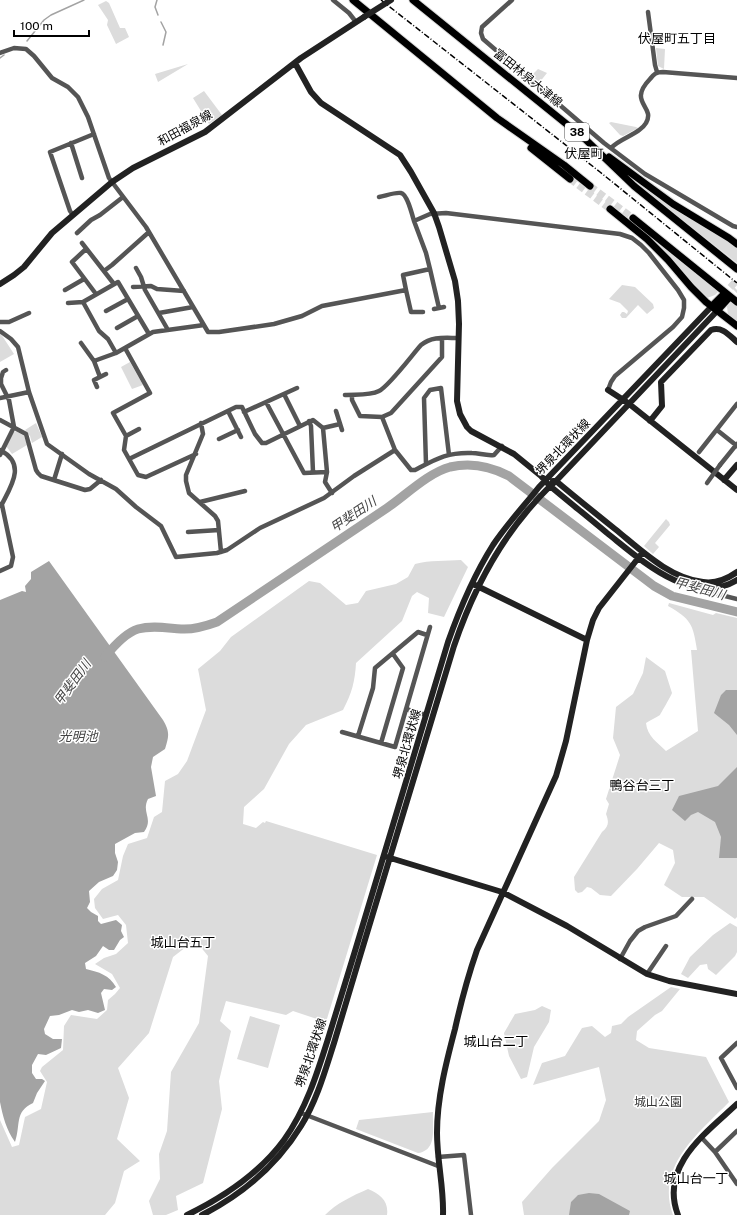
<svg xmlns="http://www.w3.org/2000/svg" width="737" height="1215" font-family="'Public Sans','Noto Sans JP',sans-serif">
<rect width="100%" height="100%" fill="#fff"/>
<path fill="#dcdcdc" d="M106,1L109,3L120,28H125L129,37L116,44L107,25L108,20L98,5Z
M656,48L665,49L664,69L658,66Z
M188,64L158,82L155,74Z
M538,69L547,73L539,83L531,76Z
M204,91L222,115L209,124L193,98Z
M611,122L636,127L638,128L623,136L620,135L609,123Z
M628,172L737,247V263L627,176Z
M659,241L719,291L715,295L707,298L683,273L658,243Z
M622,285L635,287L653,304L654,308L647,314L638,305L626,318H622L620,315L622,312H624L627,314L628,311L620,303L609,299Z
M731,302L737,306V322L728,315L727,306Z
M0,334H1L14,354L0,362Z
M130,362L143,385L132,389L121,367Z
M36,423L42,437L32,443L30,436L25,430Z
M16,431L24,436L27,445L12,454L6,446L13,433Z
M666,519L669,522L670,525L655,543L659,547L653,554L644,546Z
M461,560L468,567L444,617L428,613L429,598L417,592L412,596L402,621L356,663C355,681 352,693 343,710L306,725L289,744L264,789L244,807L243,824L256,828L263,822L265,823L266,821L377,855L326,1022L293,1011L286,1015L226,1001L220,1021L231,1031L219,1081L222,1109L203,1183L176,1196L178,1210L166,1215H153L149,1201L160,1179L159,1154L167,1131L171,1072L199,1023L208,956L195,940L173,957L149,1033L118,1068L129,1098L117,1139L140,1161L124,1171L115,1203L105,1215H0V1120L12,1147L19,1145L25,1117L41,1109L47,1082L40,1071L42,1067L63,1050L64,1026L71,1015L97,1019L107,1010L108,1000L115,994L120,988L112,974L95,964L104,958L116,954L128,943L126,925L118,915L103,919L95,908L94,899L102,889L118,880L123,856L128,844L147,838L154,817L162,812L165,781L178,774L187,761L206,710L198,669L220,651L231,637L309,581L320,583L346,605L358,603L366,591L396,584L408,577L415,564C430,560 446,561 461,560Z
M669,603L713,615L716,613L737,618V917L735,919L704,897H682L664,885L675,863L673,850L659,843L637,869L611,896L600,895L591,888L587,887L582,892L578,893L575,890L574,877L602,832C609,826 609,822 606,814L609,804L606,799L620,755L613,738L616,707L633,694L643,673L646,657L665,671L672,693C671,696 661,713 660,715C656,718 650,720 646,723C647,736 658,743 666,751L698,731L691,650H697C693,624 691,619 668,606Z
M730,923L737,927V952L735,956L716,975L708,969L707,964L700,965L688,978L681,974L690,957L713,935Z
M671,987L680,989L662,1011L655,1015L637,1031L636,1040L649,1048L706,1057L729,1102C699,1133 655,1166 673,1215H524L522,1202L552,1168L599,1121L606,1100L599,1067L533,1085L542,1063L565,1056L582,1028L592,1026L605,1037L611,1033L612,1026L621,1024L628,1017Z
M542,1006L551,1010L549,1022L534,1047L527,1077L521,1079L509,1056L504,1033L515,1014L535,1010Z
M250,1016L280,1025L268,1068L237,1059Z
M433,1112C432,1127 438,1150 418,1153L356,1129L359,1120Z
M368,1189C380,1194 389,1201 387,1215H325C337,1203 352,1196 368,1189Z"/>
<path fill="#a3a3a3" d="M49,561L163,720C170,732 169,736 165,749L153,757L151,767L156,796L148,799C141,813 154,818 144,832L135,833L115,844V853L118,862L117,870L113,876L99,882L89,891L90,902L87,908L91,912L98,916V921L101,924L116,920L122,925L121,931L124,937L120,940L114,950H109L103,946L96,956L85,963L86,969C99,972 109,975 116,987L112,990L104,989L101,993L105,1010L98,1013L88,1010L79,1012L72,1010L59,1015L50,1016L44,1029L45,1034L53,1039H62L61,1048L46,1055L38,1054L32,1065V1073L36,1079H42L45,1081L37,1093L33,1103C14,1112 21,1125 15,1142C6,1129 3,1117 0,1102V600L22,591L26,592L25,586L31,579V572Z
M726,690H737V735L729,725L714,713L721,695Z
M737,767V858H719L721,837L715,822L698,812L691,815L685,821L672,810L679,796L718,786Z
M589,1193L599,1194L630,1211L629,1215H569L571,1202L578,1195Z"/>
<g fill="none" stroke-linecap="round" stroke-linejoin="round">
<path stroke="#a3a3a3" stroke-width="1.5" d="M157,0L155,7L158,15
M161,22L166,32L163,45
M27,41L44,20L51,15L84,0
M0,58L4,55"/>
<path stroke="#a3a3a3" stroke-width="9" d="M105,657C113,647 125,633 138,629C152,625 167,628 181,629C194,630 206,626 217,622C274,584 330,546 387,508C406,495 428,473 450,467C471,462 490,466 509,476L654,586L672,596L737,612"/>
<path stroke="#d9d9d9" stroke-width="7" stroke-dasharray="7 3.5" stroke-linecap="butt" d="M570,179L610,209
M590,186L633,218
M723,295L737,280
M728,299L737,290"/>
<defs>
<path id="primary" d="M353,0L497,118L564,165L590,186
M413,0L585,139L634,186L737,269
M531,148L570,179
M609,157L673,204L729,238L737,244
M610,209L647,239L668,260L691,287L706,302L737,326
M633,218L737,302
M712,306L723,295
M717,311L728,299"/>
</defs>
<use href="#primary" stroke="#dbdbdb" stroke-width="9"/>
<path stroke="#555" stroke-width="4.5" d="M333,0L349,13L356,22
M512,0L482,27L481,33L483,39L604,143L645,174L733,226L737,227
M648,12L655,65L657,72
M0,53L14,48L26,49L34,56L52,78L68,87L78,97L88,117L109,178L146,227L208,332H219L274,324L302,316L322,306L406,290L411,312H423
M71,143L82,178
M611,148C620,138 640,134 646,123C656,106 627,103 650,79C654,74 656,72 663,72L737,78
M379,197C385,196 395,192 401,193C407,194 412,214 414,221
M73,215L70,211L50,152L94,134
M77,233L91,220L100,215L123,197
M82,243L114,284
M86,249L72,262L96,294
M136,268L141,277L145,290L168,330
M430,269L439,308
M104,271L112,265L149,232
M133,287L151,286L157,289L184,291
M65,290L84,279
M406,290L403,275L430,269L426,253L414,221L430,214L446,213L620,234L632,238L641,245L649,253L678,290L684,300V308L682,317L673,327L615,376L611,382L608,390
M68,303L83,302
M434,309L444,307
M106,311L128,299
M159,313L193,307
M0,322H9L29,313
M117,328L138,316
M0,331L11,339L18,347L29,392L47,444L89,474L116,489L136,507L161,526L176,557L217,553L227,550L260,528L324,498L354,476L395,450
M81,343L94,361L100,377
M125,348L150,393L113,413L126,436L124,450L138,475L146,477L196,454
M116,353L108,339L99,331L83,302L118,282L149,334
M94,361L116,353L153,332L204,325
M97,387L94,380L106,374
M284,394L300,426
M345,395C355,394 369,396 379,391C389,386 412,355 421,345C432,336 445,338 458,338
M352,395V400L360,416L382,417L391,413L442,357V338
M0,398L29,392
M266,402L304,473L327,472
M228,411L241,437
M336,411L342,430
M244,412L297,388
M382,417L395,450L411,470H415C436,459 447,452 472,453C479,453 486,456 494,455L502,446
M0,420L26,434L36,470L38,473L41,476L85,490L90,489L101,480
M309,421L311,426L313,472
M201,423L203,434L186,475V481L189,493L215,516L218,521L221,552
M323,428L327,472L325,482L332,493
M717,430L737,446
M126,436L139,429
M219,439L238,430
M0,450C27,464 11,486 1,506
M699,452L737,404
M0,455L14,427L9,400L1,384V378L3,372L6,370
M129,459L236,407H242L255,434L262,443H266L313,420L323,428L340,424
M426,464L424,398L430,390L441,388L449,455
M720,465L737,444
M54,480L62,454
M200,502L245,491
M0,504L2,505L13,557L11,566L0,571
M188,532L219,530
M702,589L717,594L737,599
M406,709L426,715
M342,732L395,747L430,627
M358,736L373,688L375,668L418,632L427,635
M381,743L403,668L393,654
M620,959L630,941L638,931L645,927L676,916L692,899
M647,974L666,946
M737,1043L721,1058L737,1088
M301,1113L438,1166
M701,1137L715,1152L737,1184
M715,1152L737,1131
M438,1157L464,1155L471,1215"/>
<path stroke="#222" stroke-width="6" d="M295,63L311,92L321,103L400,155L411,172L434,213L439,227L455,281L458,301L459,324L457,401L460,414L467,427L471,431L514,454L541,476L550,486C569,502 588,517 607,533C640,559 692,608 737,580
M0,284L14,275L24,267L52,233L112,182L133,168L205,132L301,58L364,17
M608,390L628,403L737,490
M650,421L662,406L661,382L711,330C722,326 729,335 737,342
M724,480L737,465
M553,481H556C575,497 595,513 615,529C641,550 669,578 703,582C716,584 727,579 737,572
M475,585L587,640
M387,857L502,892L567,926L647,974L669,981L737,994
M187,1215C224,1197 259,1174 284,1140C306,1109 317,1074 328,1039C337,1010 346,981 355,951C386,848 417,745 448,642C460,608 474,575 493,545C507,524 524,506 539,487L712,306
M202,1215C243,1194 277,1165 301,1126C317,1100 325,1071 334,1043C343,1013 352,983 361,953C392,851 423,748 454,646C471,596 494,550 528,510C537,500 545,490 556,481L717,311
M443,1215C444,1188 437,1161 437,1133C437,1098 446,1063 455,1029C461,1002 468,976 477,950L556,776L566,741L587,640L593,620L599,608L643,552
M678,1215C659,1166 706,1133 737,1104"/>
<use href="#primary" stroke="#000" stroke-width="7"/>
<path stroke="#000" stroke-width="1.5" stroke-dasharray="6 2 1 2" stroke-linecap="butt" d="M381,0L600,172L737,283"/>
<path stroke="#555" stroke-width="4.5" d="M707,483L720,465"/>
<path stroke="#222" stroke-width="6" d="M364,17L391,0"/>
</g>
<g text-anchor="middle" stroke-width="3" stroke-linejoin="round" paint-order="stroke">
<rect fill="#fff" stroke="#4c4c4c" stroke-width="1" x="565" y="123" width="24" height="18" rx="3"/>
<g font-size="11" font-weight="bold" fill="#000">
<text x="577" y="136">38</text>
</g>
<g font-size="12" fill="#000" stroke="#fff">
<text transform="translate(528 78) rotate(39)" y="4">富田林泉大津線</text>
<text transform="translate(185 128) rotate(-29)" y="4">和田福泉線</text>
<text transform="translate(563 447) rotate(-46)" y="4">堺泉北環状線</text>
<text transform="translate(407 744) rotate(-74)" y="4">堺泉北環状線</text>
<text transform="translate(311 1053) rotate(-71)" y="4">堺泉北環状線</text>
</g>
<g font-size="12" fill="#333" stroke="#fff">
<text x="658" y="1106">城山公園</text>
</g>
<g font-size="13" fill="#000" stroke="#fff">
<text x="677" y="43">伏屋町五丁目</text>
<text x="584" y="158">伏屋町</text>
<text x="642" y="790">鴨谷台三丁</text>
<text x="183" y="947">城山台五丁</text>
<text x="496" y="1046">城山台二丁</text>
<text x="696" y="1183">城山台一丁</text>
</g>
<g font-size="13" font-style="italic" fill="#444" stroke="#fff">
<text transform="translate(353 514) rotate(-34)" y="5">甲斐田川</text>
<text transform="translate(700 588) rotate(15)" y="5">甲斐田川</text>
<text transform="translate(72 682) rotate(-54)" y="5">甲斐田川</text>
<text x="78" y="741">光明池</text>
</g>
</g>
<path d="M14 30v6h75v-6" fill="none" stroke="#000000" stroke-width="2"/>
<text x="20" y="30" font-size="12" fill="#000000" stroke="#ffffff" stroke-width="3" paint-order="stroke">100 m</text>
</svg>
